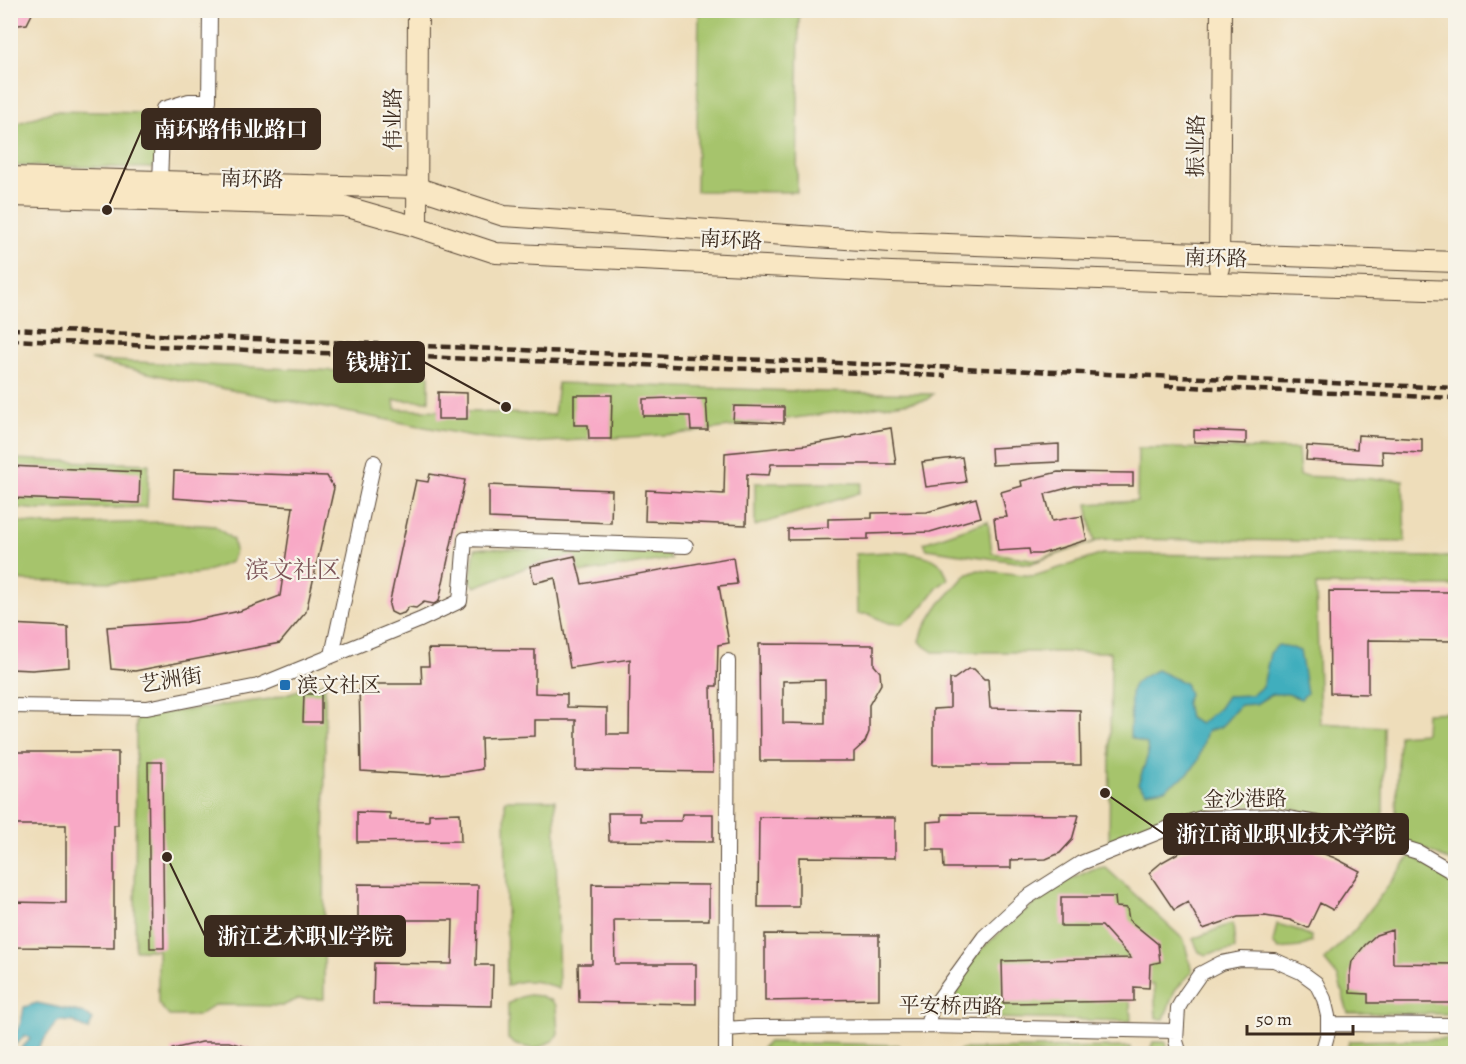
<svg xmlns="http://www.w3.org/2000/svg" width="1466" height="1064" font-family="Alegreya,'Noto Serif SC',serif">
<rect width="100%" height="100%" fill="#f7f3e8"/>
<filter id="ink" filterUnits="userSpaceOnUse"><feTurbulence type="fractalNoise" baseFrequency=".0167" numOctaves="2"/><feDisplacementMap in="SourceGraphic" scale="12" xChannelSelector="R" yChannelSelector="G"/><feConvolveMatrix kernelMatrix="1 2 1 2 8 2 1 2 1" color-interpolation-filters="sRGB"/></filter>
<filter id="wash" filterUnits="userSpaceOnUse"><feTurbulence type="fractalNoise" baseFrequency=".008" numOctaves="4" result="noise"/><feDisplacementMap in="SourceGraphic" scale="24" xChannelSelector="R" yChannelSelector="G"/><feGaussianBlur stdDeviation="1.35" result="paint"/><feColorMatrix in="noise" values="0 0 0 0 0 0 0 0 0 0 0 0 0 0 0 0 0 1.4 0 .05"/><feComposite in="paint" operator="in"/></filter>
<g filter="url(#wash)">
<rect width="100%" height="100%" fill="#eeddba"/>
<path fill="#a6c46c" stroke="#707745" stroke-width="1.5" d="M699,11H799L797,192L696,191Z
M53,111L145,113L153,114L159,124L158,161L152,168L11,166L10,126Z
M90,360L429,375V401L394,400L395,409L554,415L558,383L822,392L933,394L927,400L678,434L530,443L472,436L184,381Z
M1138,448L1298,449L1300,476L1403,480L1405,542L1103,539L1029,564L927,549L924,543L988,521L992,553L1037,560L1094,542L1087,504L1137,501Z
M11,459L149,464L147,507L39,510L11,507Z
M755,483H862L859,493L755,526Z
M11,521L46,525L161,522L215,526L233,540L235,551L231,562L202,573L130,582L25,581L11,579Z
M484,548L668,554L671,559L579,573L575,556L530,566L475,587L470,581L475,549Z
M887,552C904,553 929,552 942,566C945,570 946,575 948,579L937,588L927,601L915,615L901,624L887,623L869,614H857L856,554Z
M1103,554L1455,557V586L1316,585L1320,723L1384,727L1383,812L1379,826L1369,831L1351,823L1322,815L1276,806L1222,807L1170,817L1109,847L1111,652H933L924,646L920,641L924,628L937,607L966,575L978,570L1034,576Z
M325,682L324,999H298L282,1006L214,1005L198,1016H169L158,1003V950H135L136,715H147L270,699Z
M1455,712L1456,848L1454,863L1416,845L1395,837L1399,735L1425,733L1426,713Z
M505,800H555L559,989C542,981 524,977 507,986Z
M1411,855L1455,880V1014L1348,1013L1338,977L1324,960L1355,930Z
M1105,867L1184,940L1192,972L1175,990L1164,1019L1156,1018L1154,985L1129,984L1131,1021L981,1018L957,1008L956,993L960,980L977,953L1022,913L1067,881L1093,869Z
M1233,924L1235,949C1225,953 1215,951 1206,955L1199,952L1193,939L1225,926Z
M1277,924L1295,929L1311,936L1312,942L1300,947L1279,949L1273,943Z
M528,995L541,996L552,1001L556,1006L558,1033L554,1040L536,1049L516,1045L508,1039V1004L518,998Z
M1455,1039V1053H1346L1349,1041Z
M768,1042L899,1045L906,1053H760L763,1047Z
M1153,1042H1166L1168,1053H1149Z
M1130,1047V1054L956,1053L962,1049Z"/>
<path fill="#40aebd" stroke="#3e6c6e" stroke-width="1.5" d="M1278,645L1290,647L1300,651L1307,693L1301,699L1288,694H1272L1256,704L1240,705L1221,727L1207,731L1198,761L1189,773L1165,789L1146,792L1138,784L1148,755L1147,744L1130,737L1131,692C1133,680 1147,675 1157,670L1185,683L1189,694L1186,702L1189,718L1200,724L1219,708L1227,696L1252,695L1263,686L1270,653Z
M37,1003L84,1013L93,1020L88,1030L74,1022L59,1021C48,1030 44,1044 33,1053H28L29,1052L27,1050L24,1053H19L18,1052L30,1039L25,1035L17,1044L11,1039C20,1029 22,1020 24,1007Z"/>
<g id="blocks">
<path fill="#f8a9c6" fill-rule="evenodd" d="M10,10H34L27,24L10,26Z
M438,392L467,393V419H438Z
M574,395H612L611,439H589L588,425H574Z
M671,398V399H706L708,430H691L690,416H643V399Z
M734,406L784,407V423L733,421Z
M891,428L896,464H771L769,475L747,474L746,525L645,521L646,490L724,494L725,453L806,445L852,437V435Z
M1194,430L1246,432V444L1194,442Z
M1358,435L1422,439V453L1382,451L1383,464L1306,460L1307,446L1357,449Z
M1059,444V462L992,465L991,448Z
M962,457L966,482L926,487L922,462Z
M10,466L140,472L139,503L10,498Z
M174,471L327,476L334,488L306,612L280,643L135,671L111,669L107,627L186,622L240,611L280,596L293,507L173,498Z
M1058,472L1133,473V486H1075L1045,494L1052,521L1082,516L1087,540L1041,554H1030L1029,549L998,551L994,518L1007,517L1001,492L1022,486L1021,481Z
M430,474L465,480L439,601L434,604L424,602L416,608L409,607L404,613L397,615L391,612L389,605L416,480L428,482Z
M489,485L612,490L611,523L489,518Z
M976,498L981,517L930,532L868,534V539L788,540V529L828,527V519L872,518V513L927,512Z
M575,556L582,584L733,557L737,584L719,586L729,643L718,645L717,686H711L713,772L576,770V720H535V736L481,738L482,769L465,772L426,775L361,771L359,684H422L421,666H429L428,649L535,650V693L567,694V707L607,708V734H629L630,659L570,668L555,578L534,583L530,566Z
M1329,591L1455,592V641L1368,640V694L1330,693Z
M10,624L68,627L69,667L32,670L10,669Z
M759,644L874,645V665L880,672L881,684L869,705V732L865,742L854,752V761H760ZM825,680V724L783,723V681Z
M968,669H974L984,679H988L990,708L1080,710L1081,765H933V709L950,708V679H954Z
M304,694H321V722H303Z
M16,752H118V825H114V948L10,947V902L66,903V825H16Z
M148,762H162L164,948H150Z
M357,812L390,813V820L429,821V814L460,813L461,841L357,842Z
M608,813H640V821H681L682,814H713V842L609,841Z
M942,814L1079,815L1072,840L1060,853L1046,859L1011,860V868H944L943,850H927V822L942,821Z
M759,817L895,818V858L799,857V907H758Z
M1245,839L1295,843L1335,858L1360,871L1333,910L1320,903L1308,928L1290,920L1265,916L1238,917L1203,929L1188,902L1174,910L1149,873L1162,862L1178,853L1201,844L1224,840Z
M358,884L478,885L476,965H493L492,1006L373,1004L374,963L452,964L453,920H358Z
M592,884L709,885V920H614L615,964H696V1004L579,1002L578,964H592Z
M1061,897H1115L1116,907L1127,908L1129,920L1158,944L1160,962L1150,964L1149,988L1134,987V1001L1003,1003L1002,961L1131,958L1102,926H1061Z
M1392,930L1393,963L1455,964V1003H1368V994L1350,993V974L1352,961L1365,945L1376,935Z
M765,934L879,935V999L765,1001Z
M202,1042H229L257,1050L256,1053H172V1049Z"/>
</g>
</g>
<g filter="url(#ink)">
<use href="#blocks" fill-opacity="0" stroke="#564535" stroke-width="1.5"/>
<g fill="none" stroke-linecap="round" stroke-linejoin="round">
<defs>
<path id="street" d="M160,181L163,109L189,101H209L210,10
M332,655L374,462
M10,706L147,708L258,686L420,620L460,601L465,539L686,546
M1328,1024L1456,1025
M927,1026L931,1010L984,937L1026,898L1081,863L1169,828L1202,818L1274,816L1330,825L1418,852L1456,874
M726,1029L754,1027L927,1026L1176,1031
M726,1054L728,661
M1180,1054L1176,1041L1178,1008L1186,994L1200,974L1221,963L1241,959L1274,960L1301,972L1316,983L1324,999L1328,1016V1032L1322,1054"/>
<path id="secondary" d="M10,177L418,188L504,216L891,242L1456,262
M10,196L344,206L417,227L496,253L891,272L1456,291
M417,227L418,10
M1219,268L1221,10"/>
</defs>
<use href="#street" stroke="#564535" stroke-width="16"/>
<use href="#secondary" stroke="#564535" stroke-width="22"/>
<use href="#street" stroke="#fff" stroke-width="14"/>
<use href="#secondary" stroke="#f9e7c3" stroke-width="20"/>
<path stroke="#3b2a1e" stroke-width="4.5" stroke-dasharray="9 4.5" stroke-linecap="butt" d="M10,329L1179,377L1456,388
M10,340L419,357L946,376
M1165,386L1456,398"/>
</g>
</g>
<rect fill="#1f6fb2" stroke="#f7f3e8" stroke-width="2" x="279" y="679" width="12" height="12" rx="3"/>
<g text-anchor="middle" stroke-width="4.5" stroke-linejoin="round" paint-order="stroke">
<g font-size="21" fill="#3b2a1e" stroke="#f7f3e8">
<text transform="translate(393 119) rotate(-90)" y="7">伟业路</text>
<text transform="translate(1196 146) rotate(-89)" y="7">振业路</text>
<text transform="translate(252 179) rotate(2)" y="7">南环路</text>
<text transform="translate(731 240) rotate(3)" y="7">南环路</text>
<text transform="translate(1216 258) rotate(2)" y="7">南环路</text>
<text transform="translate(171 680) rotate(-9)" y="7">艺洲街</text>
<text transform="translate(1245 799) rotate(-1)" y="7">金沙港路</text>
<text transform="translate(951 1006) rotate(1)" y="7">平安桥西路</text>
</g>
<g font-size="21" fill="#3b2a1e" stroke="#f7f3e8" text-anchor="start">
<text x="297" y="692">滨文社区</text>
</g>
<g font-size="24" fill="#7d5659" stroke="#f7f3e8">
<text x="293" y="578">滨文社区</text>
</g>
</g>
<path fill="none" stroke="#3b2a1e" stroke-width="2" d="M107 210L142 129M506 407L424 362M1105 793L1164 834M167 857L205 936"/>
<g fill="#3b2a1e" stroke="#f7f3e8" stroke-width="2">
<circle cx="107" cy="210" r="6"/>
<circle cx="506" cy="407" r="6"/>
<circle cx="1105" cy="793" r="6"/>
<circle cx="167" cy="857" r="6"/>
</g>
<g fill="#3b2a1e" stroke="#3b2a1e" stroke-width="2">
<rect x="142" y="109" width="178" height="40" rx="6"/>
<rect x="334" y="342" width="90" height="40" rx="6"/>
<rect x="1164" y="814" width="244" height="40" rx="6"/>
<rect x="205" y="916" width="200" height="40" rx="6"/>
</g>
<g font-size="22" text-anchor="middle" font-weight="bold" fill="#fff">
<text x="231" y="137">南环路伟业路口</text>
<text x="379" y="370">钱塘江</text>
<text x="1286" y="842">浙江商业职业技术学院</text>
<text x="305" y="944">浙江艺术职业学院</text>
</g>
<rect width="1466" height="1064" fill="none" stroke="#f7f3e8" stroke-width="36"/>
<path d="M1247 1025v9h106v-9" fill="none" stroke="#3b2a1e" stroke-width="3"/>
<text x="1256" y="1025" font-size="18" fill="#3b2a1e" stroke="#f7f3e8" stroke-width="4.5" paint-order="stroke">50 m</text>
</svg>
